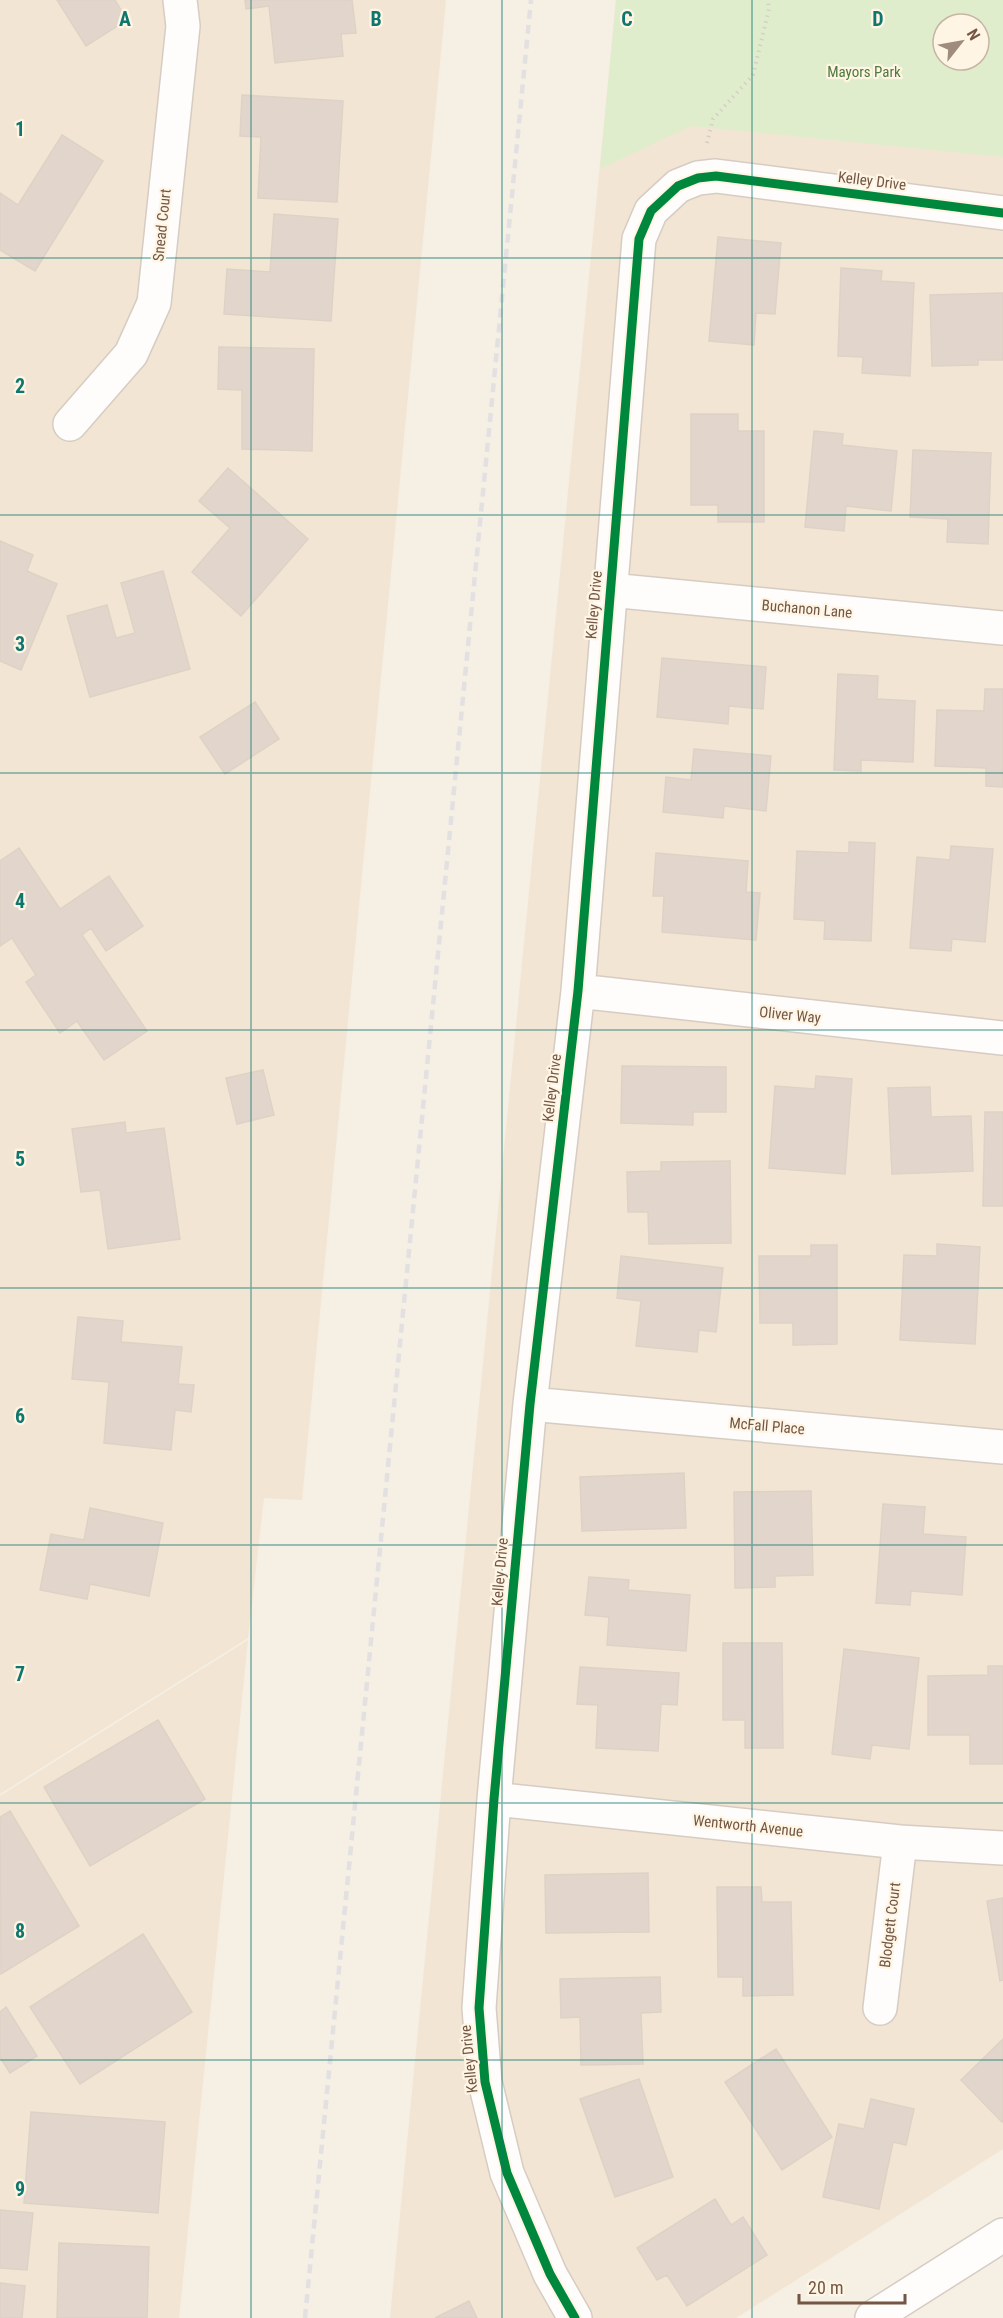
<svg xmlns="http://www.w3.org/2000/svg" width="1003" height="2318" font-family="'Roboto Condensed',sans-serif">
<rect width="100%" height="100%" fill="#f5efe4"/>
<path fill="#f2e5d3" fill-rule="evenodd" d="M0,0H446L302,1500L264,1498L248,1638L0,1794Z
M616,0H1003V2149L736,2318H390ZM943,24H979V60H943Z
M248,1640L179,2318H0V1796Z"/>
<path fill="#e0edcd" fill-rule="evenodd" d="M616,0H1003V157L691,126L600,169ZM943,24H979V60H943Z"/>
<path fill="#e2d6cc" stroke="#ded2c6" stroke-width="1.5" d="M57,0H115L127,20L86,46Z
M245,0H352L356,33L341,34L343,56L275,63L269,6L246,9Z
M242,95L343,101L337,202L258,198L261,137L240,136Z
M62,135L103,161L35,271L0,250V193L18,205Z
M274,214L338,219L331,321L224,314L227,269L270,272Z
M718,237L781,243L775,314L756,313L754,345L709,341Z
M841,268L882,271L881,281L914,283L910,376L862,373L863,357L838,356Z
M1003,293V360H978V365L932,366L930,295Z
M219,347L314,349L312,451L242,449V390L218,389Z
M691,414H738V431H764V522H718V505H691Z
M814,431L843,434L842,445L897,451L891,511L846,506L844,531L805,527Z
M913,450L991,453L988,544L947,542L948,519L910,517Z
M228,468L308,539L241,616L192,572L230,528L199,501Z
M0,541L33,555L27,571L57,584L21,670L0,661Z
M163,571L190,669L90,697L67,616L107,605L116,638L135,633L121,583Z
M662,658L766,667L763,709L729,706L728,724L657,717Z
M838,674L878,676L877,699L915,701L913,762L861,760V771L834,770Z
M985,689H1003V787L986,786V768L935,766L937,710L984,711Z
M255,702L279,739L225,774L200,737Z
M694,749L771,756L766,811L724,806L723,818L663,812L666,777L691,780Z
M849,842L875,843L871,941L824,939L825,921L794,919L797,851L849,853Z
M951,846L993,849L985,942L952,939L951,951L910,948L917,857L950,860Z
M19,848L60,909L109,876L143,926L106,951L91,928L82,935L147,1031L104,1060L77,1021L60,1033L26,982L36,975L12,938L0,946V861Z
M656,853L748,861L746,892L760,893L756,940L662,932L664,896H653Z
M622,1066L726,1067V1112H693V1125L621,1123Z
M263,1070L274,1115L237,1124L226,1078Z
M816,1076L852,1079L845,1174L769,1168L775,1086L815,1089Z
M930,1087L931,1117L971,1116L973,1171L892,1174L888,1088Z
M985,1112H1003V1206H983Z
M125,1122L126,1133L164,1128L180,1239L108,1249L100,1190L81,1192L72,1129Z
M730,1161L731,1243L649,1244L648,1212H628L627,1172L661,1171V1162Z
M937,1244L980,1247L975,1344L900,1340L904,1255L937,1256Z
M811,1245H837V1344L793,1345V1323H760L759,1256H811Z
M621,1256L723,1268L716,1332L699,1330L697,1352L636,1346L641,1301L617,1298Z
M78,1317L123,1321L121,1342L182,1347L178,1384L194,1385L191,1412L175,1410L171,1450L104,1443L109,1382L72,1379Z
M684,1473L686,1528L582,1531L580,1477Z
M811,1491L813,1575L775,1576V1587L735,1588L734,1492Z
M883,1504L925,1507L923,1534L966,1537L962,1595L911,1591L910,1605L876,1603Z
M90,1508L163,1523L149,1596L90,1584L87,1599L40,1590L51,1534L84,1540Z
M589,1577L629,1580L628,1590L690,1595L686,1651L607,1645L609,1617L585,1615Z
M723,1643H782L783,1748H745V1720H723Z
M844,1649L919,1658L909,1749L872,1745L870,1759L832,1754Z
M988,1666H1003V1764H970V1735H928V1676L988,1675Z
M580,1667L679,1673L677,1705L661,1704L658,1751L596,1748L598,1705L577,1704Z
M158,1720L205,1799L90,1866L44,1787Z
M10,1811L79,1926L1,1974L0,1817Z
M648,1873L649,1932L546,1933L545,1875Z
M717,1887H761L762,1902H791L793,1995L743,1996V1977H718Z
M1003,1898V1980L1000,1981L987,1901Z
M143,1934L192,2012L80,2084L30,2007Z
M660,1977L661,2012L641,2013L643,2064L581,2065L580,2017L561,2018L560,1979Z
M6,2007L37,2056L10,2073L0,2057V2012Z
M1003,2039V2122H1002L961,2080Z
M776,2049L832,2137L782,2170L725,2082Z
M639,2079L673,2177L615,2197L580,2099Z
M871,2099L914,2109L906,2145L893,2142L879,2209L823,2197L839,2124L864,2129Z
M31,2112L165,2122L158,2213L24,2203Z
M715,2199L731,2225L743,2217L767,2255L687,2306L667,2275L657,2280L637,2248Z
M0,2210L33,2213L27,2270L0,2268Z
M59,2243L149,2247L147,2318H57Z
M0,2283L25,2286L22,2318H0Z
M469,2301L477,2318H435Z"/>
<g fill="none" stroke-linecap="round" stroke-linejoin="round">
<defs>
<path id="minor" d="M70,424L131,354L154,303L183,26L180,0
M610,590L1003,628
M578,991L1003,1038
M530,1404L1003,1447
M494,1799L900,1842L1003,1848
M880,2008L900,1842
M575,2318L550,2274L507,2173L485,2082L479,2008L494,1799L530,1404L578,991L639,239L651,211L678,186L698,178L716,176L1003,213"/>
<path id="tertiary" d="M872,2318L1003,2235"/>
</defs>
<use href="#minor" stroke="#d6ccc3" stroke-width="36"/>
<use href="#tertiary" stroke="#d6ccc3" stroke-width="36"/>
<path stroke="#d7cec6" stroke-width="4" stroke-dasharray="1.5 4.5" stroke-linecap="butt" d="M707,143L713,119L753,75L769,9L768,0"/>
<use href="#minor" stroke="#fefdfb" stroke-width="33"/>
<use href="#tertiary" stroke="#fefdfb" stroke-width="33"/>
<path stroke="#e3e0e2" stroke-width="4.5" stroke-dasharray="9 6" stroke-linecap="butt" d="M305,2318L531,0"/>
<defs>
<path id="cycleway" d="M575,2318L550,2274L507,2173L485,2082L479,2008L494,1799L530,1404L578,991L639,239L651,211L678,186L698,178L716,176L1003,213"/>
</defs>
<use href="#cycleway" stroke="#fff5e4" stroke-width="13"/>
<use href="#cycleway" stroke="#00873e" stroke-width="9"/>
</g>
<path fill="none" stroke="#0f766e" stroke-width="1.5" stroke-opacity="0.55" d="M251,0V2318M502,0V2318M752,0V2318M0,258H1003M0,515H1003M0,773H1003M0,1030H1003M0,1288H1003M0,1545H1003M0,1803H1003M0,2060H1003"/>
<g text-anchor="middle" stroke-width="4.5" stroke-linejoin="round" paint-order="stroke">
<g font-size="15" fill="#4e7a3c" stroke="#fff5e4">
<text x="864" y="77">Mayors Park</text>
</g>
<g font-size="15" fill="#735644" stroke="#fff5e4">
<text transform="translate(872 181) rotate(7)" y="5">Kelley Drive</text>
<text transform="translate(162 225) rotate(-84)" y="5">Snead Court</text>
<text transform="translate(594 605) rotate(-85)" y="5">Kelley Drive</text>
<text transform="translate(807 609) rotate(5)" y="5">Buchanon Lane</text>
<text transform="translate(790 1015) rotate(6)" y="5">Oliver Way</text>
<text transform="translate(552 1088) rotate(-83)" y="5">Kelley Drive</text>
<text transform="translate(767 1426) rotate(5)" y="5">McFall Place</text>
<text transform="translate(500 1572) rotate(-85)" y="5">Kelley Drive</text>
<text transform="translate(748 1826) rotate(6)" y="5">Wentworth Avenue</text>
<text transform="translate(890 1925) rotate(-83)" y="5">Blodgett Court</text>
<text transform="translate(469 2059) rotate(-96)" y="5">Kelley Drive</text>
</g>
</g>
<g font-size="20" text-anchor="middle" font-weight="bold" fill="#0f766e" stroke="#fff5e4" stroke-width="4.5" stroke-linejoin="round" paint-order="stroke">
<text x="125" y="26">A</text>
<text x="376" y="26">B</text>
<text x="627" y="26">C</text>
<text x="878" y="26">D</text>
<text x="20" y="136">1</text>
<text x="20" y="393">2</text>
<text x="20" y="651">3</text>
<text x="20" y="908">4</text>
<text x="20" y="1166">5</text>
<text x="20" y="1423">6</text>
<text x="20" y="1681">7</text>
<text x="20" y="1938">8</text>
<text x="20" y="2196">9</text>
</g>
<g transform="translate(961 42) rotate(59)"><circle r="28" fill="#fff5e4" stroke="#c7b5a4" stroke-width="1.5"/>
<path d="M0-4.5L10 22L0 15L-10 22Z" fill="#a08c7c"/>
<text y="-9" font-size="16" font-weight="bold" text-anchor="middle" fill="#735644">N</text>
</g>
<path d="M799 2294v9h106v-9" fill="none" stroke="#735644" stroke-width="3"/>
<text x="808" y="2294" font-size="18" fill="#735644" stroke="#fff5e4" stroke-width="4.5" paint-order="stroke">20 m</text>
</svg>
